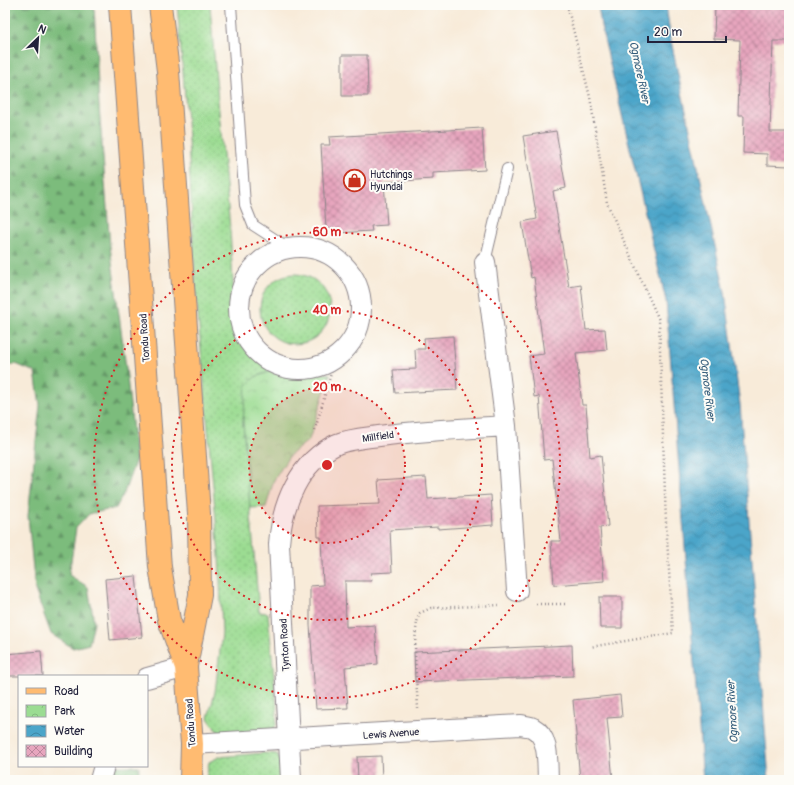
<svg xmlns="http://www.w3.org/2000/svg" width="794" height="785" font-family="Pangolin,sans-serif">
<defs>
<pattern id="grass-dots" width="8" height="8" patternUnits="userSpaceOnUse"><rect width="8" height="8" fill="#9bdc92"/><path d="M2 2h.1M6 6h.1" fill="none" stroke="#85bc7f" stroke-width="1.8" stroke-linecap="round"/></pattern>
<pattern id="forest-firs" width="22" height="20" patternUnits="userSpaceOnUse"><rect width="22" height="20" fill="#7cbc7c"/><path d="M5 1l3.5 6h-7zM16 11l3.5 6h-7z" fill="#659867"/></pattern>
<pattern id="park-crowns" width="20" height="18" patternUnits="userSpaceOnUse"><rect width="20" height="18" fill="#9bdc92"/><path d="M2 6a3 3 0 1 1 6 0M12 15a3 3 0 1 1 6 0" fill="none" stroke="#85bc7f"/></pattern>
<pattern id="water-waves" width="16" height="10" patternUnits="userSpaceOnUse"><rect width="16" height="10" fill="#4ba5c9"/><path d="M0 5q4-4 8 0t8 0" fill="none" stroke="#3e86a4"/></pattern>
<pattern id="building-cross-hatch" width="8" height="8" patternUnits="userSpaceOnUse"><rect width="8" height="8" fill="#e7a6be"/><path d="M0 0l8 8M0 8l8-8" fill="none" stroke="#bb879c"/></pattern>
</defs>
<rect width="100%" height="100%" fill="#fdfcf7"/>
<filter id="ink" filterUnits="userSpaceOnUse"><feTurbulence type="fractalNoise" baseFrequency=".025" numOctaves="2"/><feDisplacementMap in="SourceGraphic" scale="8" xChannelSelector="R" yChannelSelector="G"/><feConvolveMatrix kernelMatrix="1 2 1 2 8 2 1 2 1" color-interpolation-filters="sRGB"/></filter>
<filter id="wash" filterUnits="userSpaceOnUse"><feTurbulence type="fractalNoise" baseFrequency=".012" numOctaves="4" result="noise"/><feDisplacementMap in="SourceGraphic" scale="16" xChannelSelector="R" yChannelSelector="G"/><feGaussianBlur stdDeviation="0.9" result="paint"/><feColorMatrix in="noise" values="0 0 0 0 0 0 0 0 0 0 0 0 0 0 0 0 0 1.4 0 .05"/><feComposite in="paint" operator="in"/></filter>
<g filter="url(#wash)">
<rect width="100%" height="100%" fill="#f8ebd9"/>
<path fill="url(#grass-dots)" stroke="#5e7f66" d="M177,5H210L216,79L230,228L235,317L246,346L257,358L275,370L255,377L243,422L259,612L268,613L277,709L276,725L271,733L226,735L217,731L208,718L215,692L222,633L219,555L195,281L187,120Z
M260 309a35 35 0 1 1 70 0a35 35 0 1 1-70 0Z
M264,753L277,754L280,760L281,780H206L209,762L219,757Z"/>
<path fill="url(#forest-firs)" stroke="#4f6f5c" d="M5,5H94L99,106L110,246L126,368L136,459L124,493L116,508L89,514L76,528L69,575L88,587L94,622L89,644L73,648L51,634L35,590L28,516L40,405L35,372L16,364L5,366Z
M105,766H139V780H100Z"/>
<path fill="url(#park-crowns)" stroke="#5e7f66" d="M275,370L330,374L309,440L290,455L284,464L274,480L266,507L250,508L243,422L246,386L255,377Z"/>
<path fill="url(#water-waves)" stroke="#366482" d="M598,5H666L671,41L725,292L740,404L769,780H703L666,301L601,26Z"/>
<g id="blocks">
<path fill="url(#building-cross-hatch)" d="M715,5L789,8V41H773L770,132H789V166L767,165V154L743,153L744,116H738L740,40L714,39Z
M342,55H367L368,96H342Z
M482,128L485,170L433,173V179L384,182L387,225L371,226L372,231L335,233V228L326,229L321,145H330L329,137Z
M556,131L566,188L553,191L569,287L581,285L586,330L605,329L607,350L576,353L582,405H586L590,457L601,455L608,526L600,527L604,581L554,585L551,541H561L552,459L544,460L539,396L534,397L529,356L544,354L534,277L531,278L522,222L537,219L523,136Z
M453,336L457,390L395,393L393,370L416,369L415,349H425L424,338Z
M426,477L428,499L491,495L493,525L438,529V527L390,530L392,572L371,573L372,581H345L346,627L375,625L378,664L345,667L348,708L316,709L310,625V586L323,585L321,537H318L317,506L380,504L378,480Z
M136,576L142,637L110,640L105,579Z
M599,597H622V628H600Z
M572,645L573,676L415,682L414,652Z
M41,651L43,676H5V654Z
M620,695L622,717L607,718L613,780H580L573,700Z
M381,756L382,780H358L357,757Z"/>
</g>
</g>
<g filter="url(#ink)">
<use href="#blocks" fill-opacity="0" stroke="#8d868a" stroke-width="1"/>
<g fill="none" stroke-linecap="round" stroke-linejoin="round">
<defs>
<path id="lane" d="M231,5L245,205L253,225L287,247
M485,262L507,169"/>
<path id="street" d="M239 308a61 61 0 1 1 122 0a61 61 0 1 1-122 0Z
M485,262L506,426
M147,678L186,667
M192,744L521,725C525,726 530,726 533,728C550,737 547,764 548,780
M100,780L104,766
M291,780L279,544C282,504 299,462 337,444C350,439 365,438 379,436C421,430 463,429 506,426L517,591"/>
<path id="primary" d="M120,5L160,567L169,620L186,667L192,744L191,780
M160,5L168,71L199,514L200,595L186,666"/>
</defs>
<use href="#lane" stroke="#8d868a" stroke-width="12"/>
<use href="#street" stroke="#8d868a" stroke-width="22"/>
<use href="#primary" stroke="#8d868a" stroke-width="24"/>
<path stroke="#8d868a" stroke-width="2.5" stroke-dasharray="1 3" stroke-linecap="butt" d="M567,5L590,97L607,203L659,320L666,523L673,633L590,647
M315,430L335,359
M536,604H566
M418,709C417,686 411,631 420,613L431,608L499,605"/>
<use href="#lane" stroke="#fff" stroke-width="10"/>
<use href="#street" stroke="#fff" stroke-width="20"/>
<use href="#primary" stroke="#ffbb71" stroke-width="22"/>
</g>
</g>
<circle cx="327" cy="465" r="78" fill="#d62828" fill-opacity=".12"/>
<g fill="none" stroke="#d62828" stroke-width="2" stroke-dasharray="2 4">
<circle cx="327" cy="465" r="78"/>
<circle cx="327" cy="465" r="155"/>
<circle cx="327" cy="465" r="233"/>
</g>
<defs>
<symbol id="shop-ring" viewBox="-11 -11 22 22"><circle r="9.5" fill="#fdfcf7" stroke="#c8321e" stroke-width="1.5"/><path d="M-5-2.5h2.3a2.7 3.5 0 0 1 5.4 0H5L5.5 6h-11ZM-1.5-2.5h3a1.5 2.3 0 0 0-3 0Z" fill="#c8321e"/></symbol>
</defs>
<g fill-rule="evenodd">
<use href="#shop-ring" x="342" y="168" width="25" height="25"/>
</g>
<g text-anchor="middle" stroke-width="4" stroke-linejoin="round" paint-order="stroke">
<g font-size="10" fill="#22223b" stroke="#fdfcf7" text-anchor="start">
<text x="370" y="178">Hutchings<tspan x="370" dy="12">Hyundai</tspan></text>
</g>
<g font-size="10" fill="#22223b" stroke="#fdfcf7">
<text transform="translate(144 338) rotate(-94)" y="4">Tondu Road</text>
<text transform="translate(378 436) rotate(-8)" y="4">Millfield</text>
<text transform="translate(284 645) rotate(-93)" y="4">Tynton Road</text>
<text transform="translate(190 723) rotate(-94)" y="4">Tondu Road</text>
<text transform="translate(391 733) rotate(-4)" y="4">Lewis Avenue</text>
</g>
<g font-size="11" font-style="italic" fill="#345d7b" stroke="#fdfcf7">
<text transform="translate(640 72) rotate(78)" y="4">Ogmore River</text>
<text transform="translate(708 389) rotate(83)" y="4">Ogmore River</text>
<text transform="translate(732 712) rotate(-93)" y="4">Ogmore River</text>
</g>
</g>
<circle cx="327" cy="465" r="6" fill="#d62828" stroke="#fdfcf7" stroke-width="2"/>
<g font-size="12" text-anchor="middle" font-weight="bold" fill="#d62828" stroke="#fdfcf7" stroke-width="4" stroke-linejoin="round" paint-order="stroke">
<text x="327" y="236">60 m</text>
<text x="327" y="314">40 m</text>
<text x="327" y="391">20 m</text>
</g>
<rect width="794" height="785" fill="none" stroke="#fdfcf7" stroke-width="20"/>
<rect x="18" y="675" width="130" height="92" fill="#fdfcf7" stroke="#a5a5ac"/>
<rect x="26" y="688" width="20" height="6" fill="#ffbb71" stroke="#a5a5ac"/>
<text x="54" y="695" font-size="12" fill="#22223b">Road</text>
<rect x="26" y="705" width="20" height="12" fill="url(#park-crowns)" stroke="#a5a5ac"/>
<text x="54" y="715" font-size="12" fill="#22223b">Park</text>
<rect x="26" y="725" width="20" height="12" fill="url(#water-waves)" stroke="#a5a5ac"/>
<text x="54" y="735" font-size="12" fill="#22223b">Water</text>
<rect x="26" y="745" width="20" height="12" fill="url(#building-cross-hatch)" stroke="#a5a5ac"/>
<text x="54" y="755" font-size="12" fill="#22223b">Building</text>
<g transform="translate(38 38) rotate(25)" stroke="#fdfcf7" stroke-width="3" paint-order="stroke">
<path d="M0-3L7 15L0 10L-7 15Z" fill="#22223b"/>
<text y="-6" font-size="11" font-weight="bold" text-anchor="middle" fill="#22223b">N</text>
</g>
<path d="M648 36v6h78v-6" fill="none" stroke="#22223b" stroke-width="2"/>
<text x="654" y="36" font-size="12" fill="#22223b" stroke="#fdfcf7" stroke-width="3" paint-order="stroke">20 m</text>
</svg>
